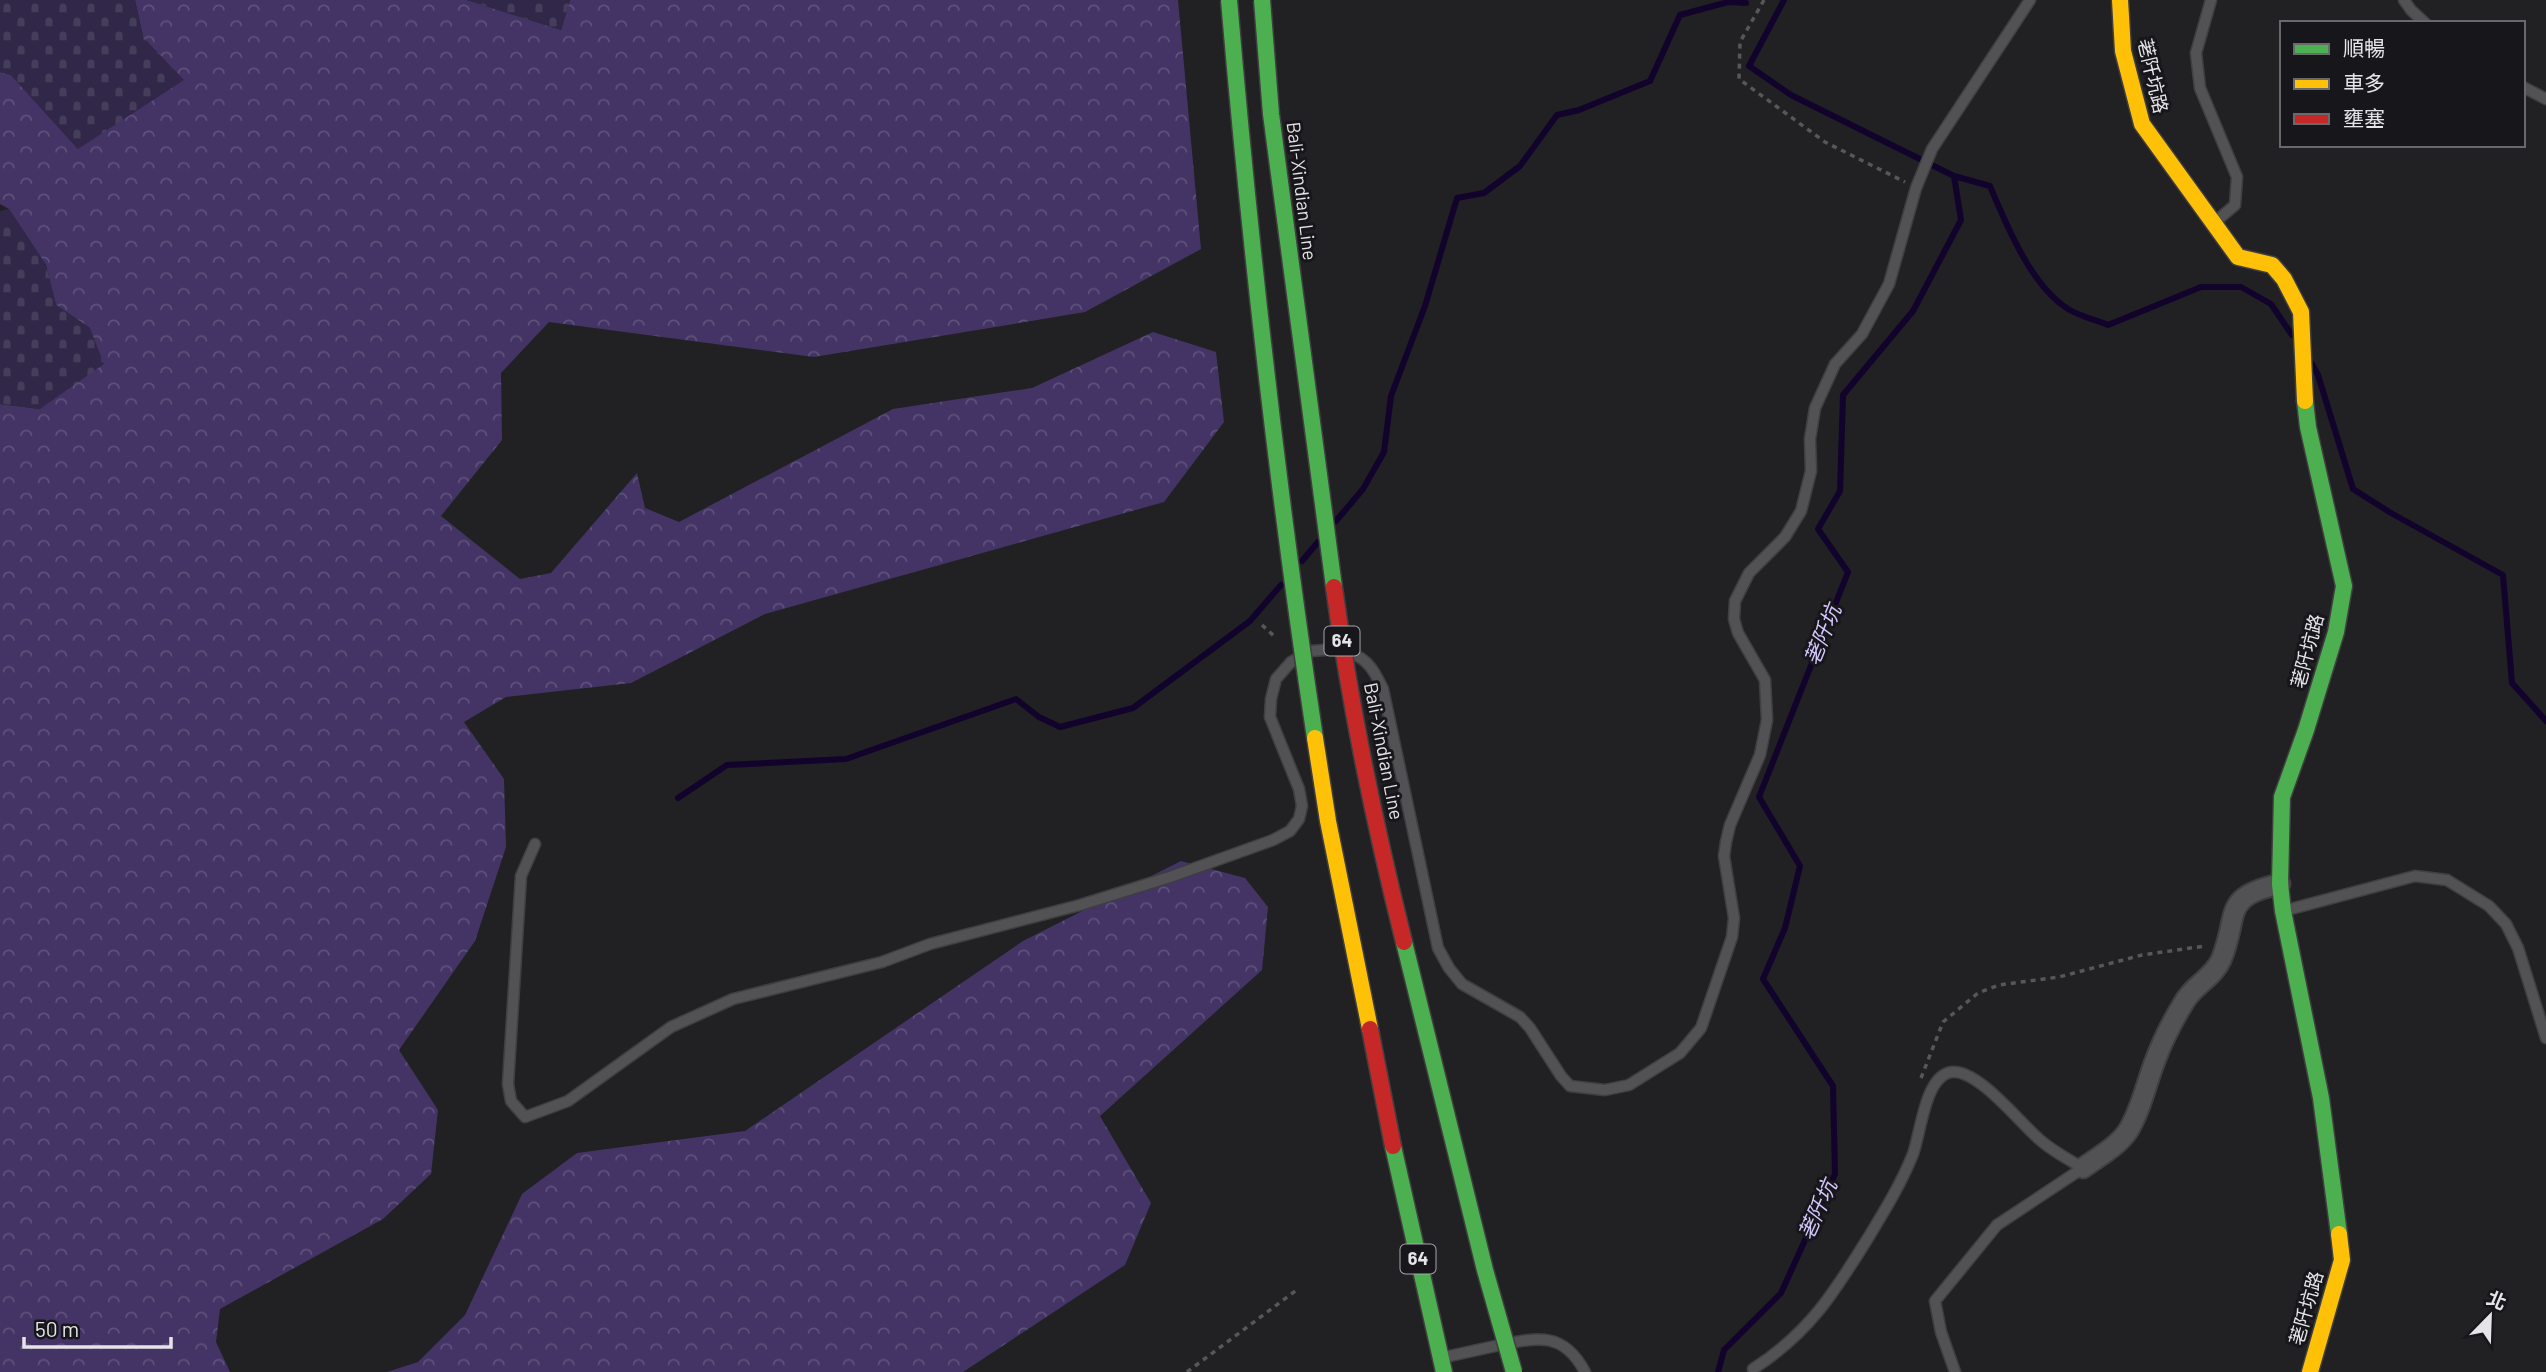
<svg xmlns="http://www.w3.org/2000/svg" width="2546" height="1372" font-family="Barlow,'Noto Sans TC',sans-serif">
<defs>
<pattern id="forest-crowns" width="20" height="18" patternUnits="userSpaceOnUse" patternTransform="scale(1.75)"><rect width="20" height="18" fill="#433465"/><path d="M2 6a3 3 0 1 1 6 0M12 15a3 3 0 1 1 6 0" fill="none" stroke="#5e517b"/></pattern>
<pattern id="cemetery-stones" width="16" height="16" patternUnits="userSpaceOnUse" patternTransform="scale(1.75)"><rect width="16" height="16" fill="#312849"/><path d="M2 7V4a2 2 0 0 1 4 0v3zM10 15v-3a2 2 0 0 1 4 0v3z" fill="#453d5a"/></pattern>
</defs>
<rect width="100%" height="100%" fill="#212023"/>
<path fill="url(#forest-crowns)" d="M135,0H467L561,30L570,0H1178L1201,249L1085,312L814,357L549,322L501,373L502,440L441,516L520,579L551,573L637,473L645,508L679,522L893,409L1032,388L1153,332L1216,352L1224,422L1164,502L765,614L631,683L506,697L464,722L504,779L506,847L475,941L399,1050L438,1110L431,1174L383,1219L220,1309L216,1342L230,1372H0V404L40,409L90,328L56,305L46,265L9,209L0,204V72L11,75L78,149L143,36Z
M1181,861L1245,878L1268,907L1262,970L1100,1116L1151,1203L1125,1265L963,1372H387L418,1362L465,1315L522,1194L577,1153L745,1131L1023,941Z"/>
<path fill="url(#cemetery-stones)" d="M0,0H135L143,37L184,80L78,149L11,75L0,72Z
M467,0H570L561,30Z
M9,209L46,265L56,305L90,328L104,364L40,409L0,404V211Z"/>
<g fill="none" stroke-linecap="round" stroke-linejoin="round">
<path stroke="#12032c" stroke-width="6" d="M1954,176L1990,186C2006,224 2031,286 2068,309C2079,316 2096,320 2108,325L2201,287H2241L2271,304L2292,335
M2312,364L2318,375L2353,489L2391,513L2503,575L2512,683L2546,721
M1336,521L1363,489L1384,452L1391,396L1425,306L1457,198L1484,193L1520,166L1557,115L1579,110L1650,81L1680,15L1728,2L1746,3
M1302,561L1318,542
M678,798L727,765L846,759L1016,699L1039,717L1060,727L1133,708L1250,621L1281,585
M1718,1372L1724,1350L1781,1293L1835,1174L1833,1086L1763,979L1785,928L1800,866L1759,797L1848,572L1818,529L1840,491L1843,395L1913,311L1961,220L1954,176L1791,95L1749,66L1784,0"/>
<defs>
<path id="lane" d="M2211,0L2196,53L2200,88L2237,177L2235,205L2215,222
M2404,0L2411,10L2425,23
M2523,87L2546,99
M1352,654C1369,659 1376,675 1383,689L1438,948L1449,968L1462,984L1520,1017L1530,1028L1561,1076L1570,1086L1605,1090L1629,1085L1680,1053L1701,1028L1732,937L1734,918L1724,856L1726,842L1730,825L1760,755L1767,720L1765,680L1738,633L1734,619L1735,601L1749,573L1785,537L1801,511L1811,471L1810,439L1815,408L1835,364L1862,334L1889,284L1916,188L1932,149L2030,0
M535,844L521,876L508,1084L511,1101L525,1117L568,1101L671,1027L733,999L882,962L930,944L1080,905L1170,877L1273,840L1290,831L1299,819L1302,806L1299,789L1270,717L1271,699L1276,679L1291,662L1311,651L1337,649
M2283,911L2415,876L2447,880L2489,906L2506,924L2518,948L2546,1038
M1445,1357C1463,1353 1481,1349 1500,1345C1539,1337 1564,1332 1585,1372
M1753,1369C1809,1333 1834,1293 1868,1238C1885,1210 1901,1184 1913,1154C1921,1132 1925,1075 1952,1072C1978,1069 2020,1123 2039,1139C2052,1151 2068,1159 2083,1168L1997,1225L1935,1301L1941,1332L1955,1372"/>
<path id="street" d="M2083,1168C2098,1157 2117,1147 2128,1131C2141,1110 2146,1084 2155,1061C2162,1042 2172,1022 2183,1004C2192,986 2213,978 2221,960C2240,915 2220,897 2280,884"/>
<path id="fast" d="M2305,401L2308,427L2344,586L2336,632L2306,730L2282,797L2280,884L2283,911L2321,1098L2339,1234
M1393,1146L1444,1372"/>
<path id="slow" d="M2120,0L2123,51L2142,124L2238,257L2272,265L2284,279L2301,312L2305,401
M2310,1372L2342,1260L2339,1234"/>
</defs>
<use href="#lane" stroke="#3f3e40" stroke-width="13"/>
<use href="#street" stroke="#3f3e40" stroke-width="23"/>
<use href="#fast" stroke="#3f3e40" stroke-width="19"/>
<use href="#slow" stroke="#3f3e40" stroke-width="19"/>
<path stroke="#575759" stroke-width="3.5" stroke-dasharray="5 5" stroke-linecap="butt" d="M1764,0L1740,42L1739,79L1825,142L1905,182
M1262,625L1274,636
M1921,1078L1943,1022L1978,993L1999,985L2059,977L2142,955L2205,946
M1187,1372L1298,1289"/>
<use href="#lane" stroke="#525153" stroke-width="10"/>
<use href="#street" stroke="#525153" stroke-width="19"/>
<use href="#fast" stroke="#4caf50" stroke-width="16"/>
<use href="#slow" stroke="#ffc107" stroke-width="16"/>
<defs>
<path id="fast-bridge" d="M1229,0C1250,246 1278,493 1315,738
M1262,0L1271,114L1334,587
M1404,942L1485,1270L1514,1372"/>
<path id="slow-bridge" d="M1315,738L1328,821L1370,1029"/>
<path id="jam-bridge" d="M1334,587C1350,706 1375,826 1404,942
M1370,1029L1393,1146"/>
</defs>
<use href="#fast-bridge" stroke="#3f3e40" stroke-width="19" stroke-linecap="butt"/>
<use href="#slow-bridge" stroke="#3f3e40" stroke-width="19" stroke-linecap="butt"/>
<use href="#jam-bridge" stroke="#3f3e40" stroke-width="19" stroke-linecap="butt"/>
<use href="#fast-bridge" stroke="#4caf50" stroke-width="16"/>
<use href="#slow-bridge" stroke="#ffc107" stroke-width="16"/>
<use href="#jam-bridge" stroke="#c62828" stroke-width="16"/>
</g>
<g text-anchor="middle" stroke-width="6" stroke-linejoin="round" paint-order="stroke">
<g fill="#17161a" stroke="#a7a6aa" stroke-width="2">
<rect x="1324.5" y="626.5" width="35" height="29" rx="5"/>
<rect x="1400.5" y="1244.5" width="35" height="29" rx="5"/>
</g>
<g font-size="18" font-weight="bold" fill="#e5e4e7">
<text x="1342" y="647">64</text>
<text x="1418" y="1265">64</text>
</g>
<g font-size="19" fill="#e5e4e7" stroke="#17161a">
<text transform="translate(2153 76) rotate(77)" y="7">荖阡坑路</text>
<text transform="translate(1302 191) rotate(83)" y="7">Bali-Xindian Line</text>
<text transform="translate(2307 651) rotate(-75)" y="7">荖阡坑路</text>
<text transform="translate(1384 751) rotate(79)" y="7">Bali-Xindian Line</text>
<text transform="translate(2306 1308) rotate(-74)" y="7">荖阡坑路</text>
</g>
<g font-size="21" font-style="italic" fill="#d4c7fd" stroke="#17161a">
<text transform="translate(1823 635) rotate(-68)" y="7">荖阡坑</text>
<text transform="translate(1818 1210) rotate(-66)" y="7">荖阡坑</text>
</g>
</g>
<rect x="2280" y="21" width="245" height="126" fill="#17161a" stroke="#69686c" stroke-width="2"/>
<rect x="2294" y="44" width="35" height="10" fill="#4caf50" stroke="#69686c" stroke-width="2"/>
<text x="2343" y="56" font-size="21" fill="#e5e4e7">順暢</text>
<rect x="2294" y="79" width="35" height="10" fill="#ffc107" stroke="#69686c" stroke-width="2"/>
<text x="2343" y="91" font-size="21" fill="#e5e4e7">車多</text>
<rect x="2294" y="114" width="35" height="10" fill="#c62828" stroke="#69686c" stroke-width="2"/>
<text x="2343" y="126" font-size="21" fill="#e5e4e7">壅塞</text>
<g transform="translate(2490 1316) rotate(23)" stroke="#17161a" stroke-width="5" paint-order="stroke">
<path d="M0-5L12 26L0 18L-12 26Z" fill="#e5e4e7"/>
<text y="-10" font-size="19" font-weight="bold" text-anchor="middle" fill="#e5e4e7">北</text>
</g>
<path d="M24 1337v10h147v-10" fill="none" stroke="#e5e4e7" stroke-width="3.5"/>
<text x="35" y="1337" font-size="21" fill="#e5e4e7" stroke="#17161a" stroke-width="5" paint-order="stroke">50 m</text>
</svg>
